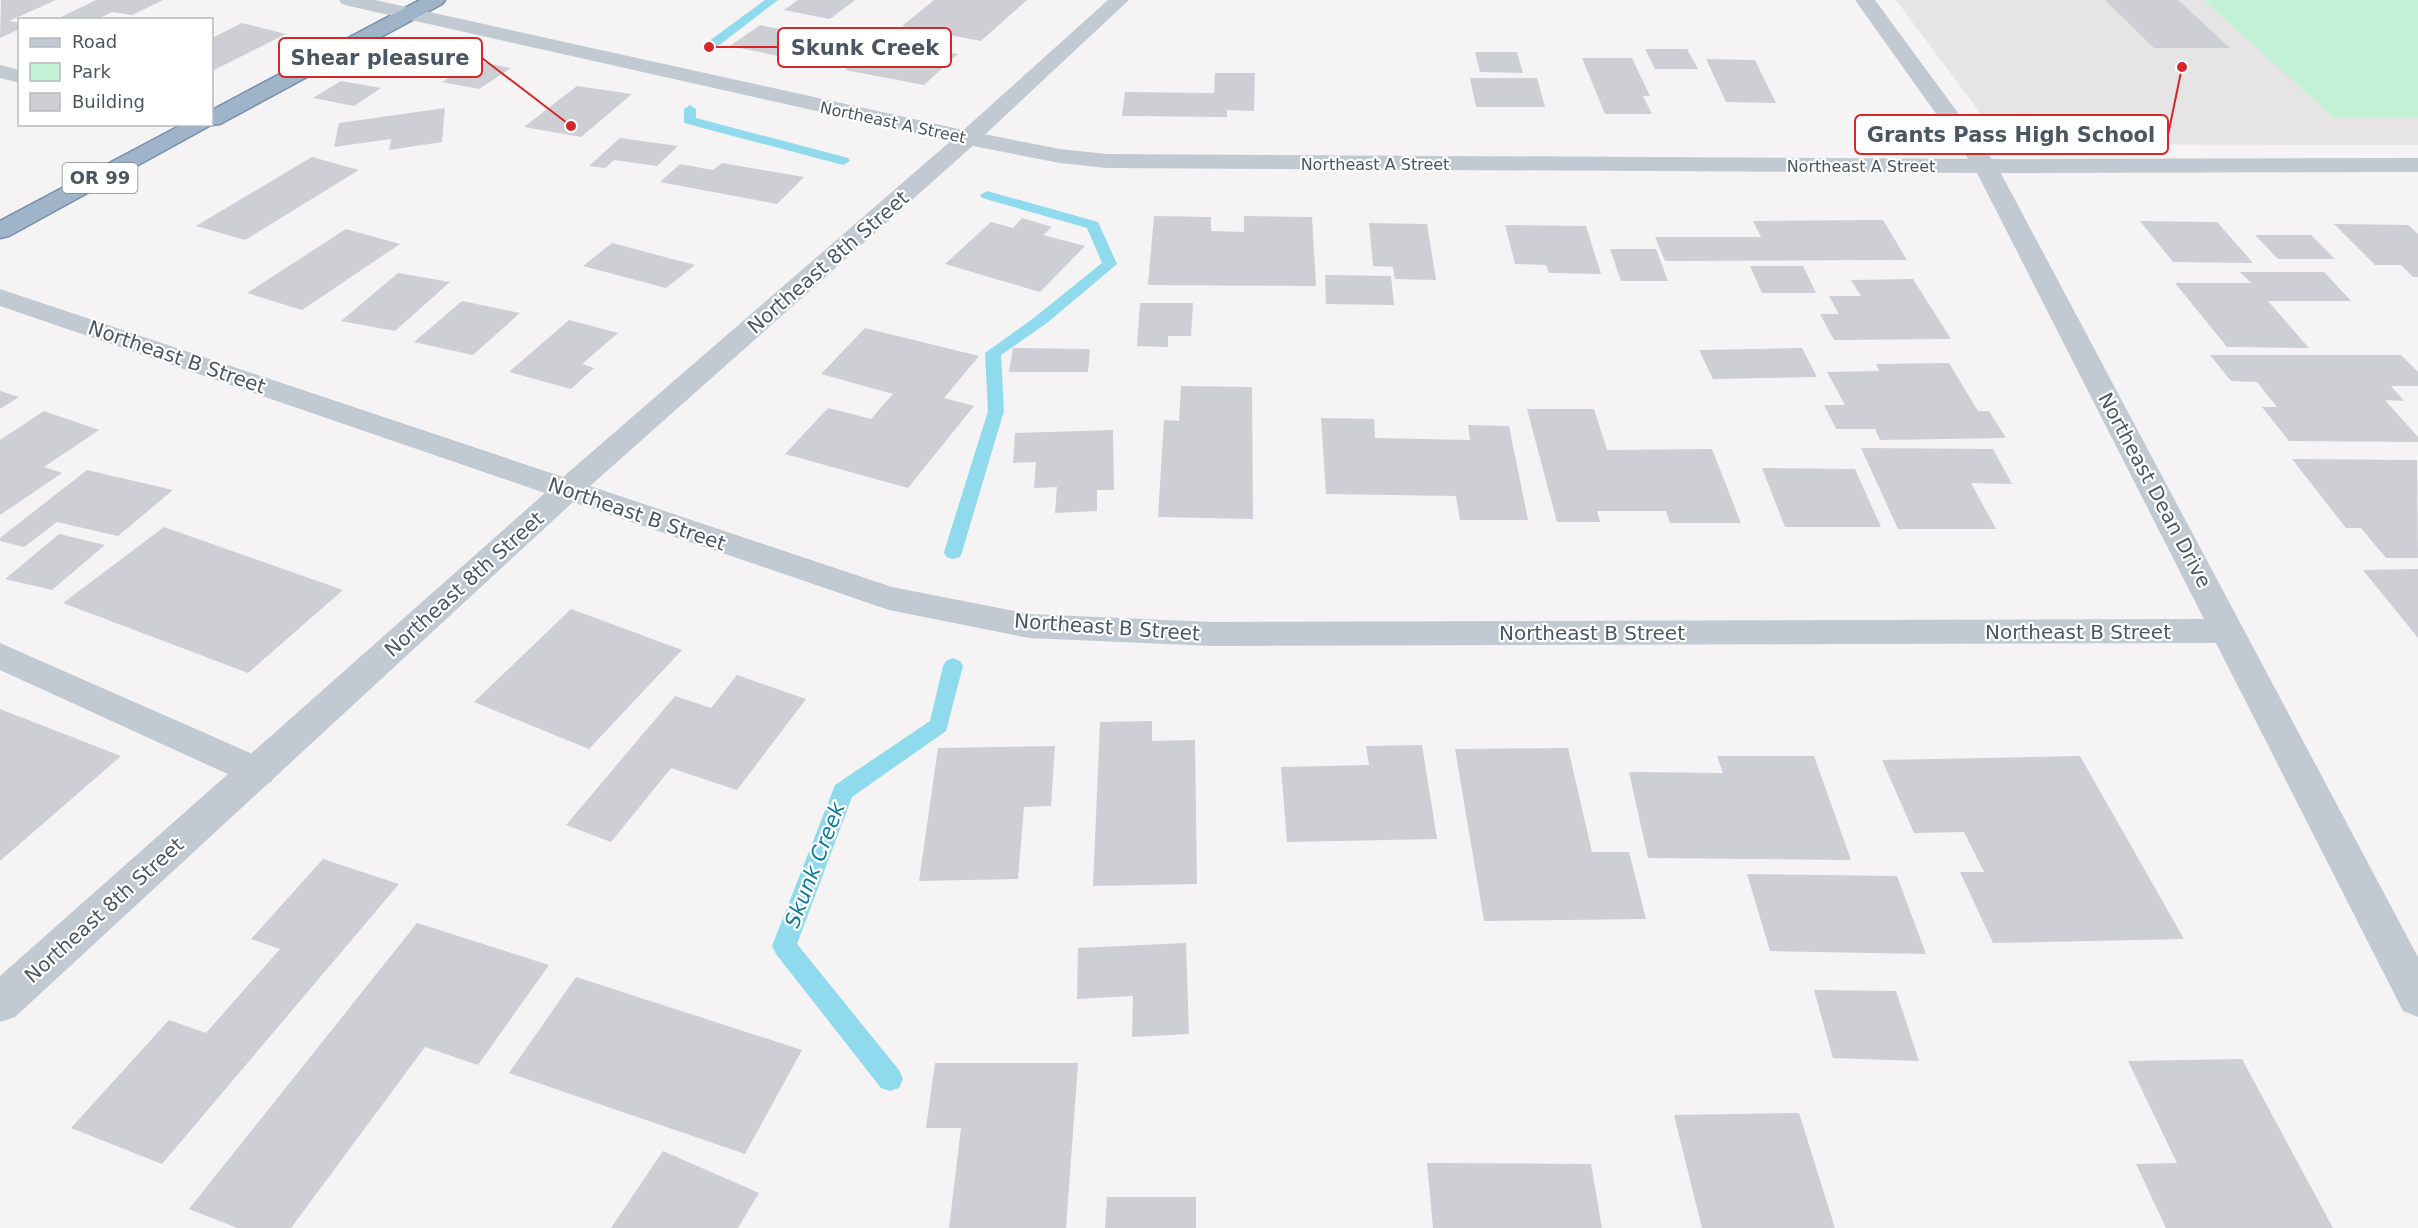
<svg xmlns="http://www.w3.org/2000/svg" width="2418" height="1228" font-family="'DejaVu Sans',sans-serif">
<rect width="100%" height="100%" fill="#f5f3f3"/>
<path fill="#e6e4e5" d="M1896,0H2418V145L2032,144L2006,140L1996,134Z"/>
<path fill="#c3f1d5" d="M2204,0H2418V117H2333Z"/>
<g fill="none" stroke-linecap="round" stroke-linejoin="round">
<path fill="#90daee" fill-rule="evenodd" d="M765,0H778L713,50H705V44Z
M690,105L696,109V118L848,158L850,161L843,165L684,123V109Z
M987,191L1098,222L1117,264L1047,323L1001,355L1004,411L962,552L960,557L953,559L946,557L944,552L988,411L985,353L1035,317L1102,263L1087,228L982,198L980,195Z
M953,658L960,661L963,666L946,731L852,797L797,944L899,1070L903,1079L899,1088L890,1091L881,1088L776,954L772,946L835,785L930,721L943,666L946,661Z"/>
</g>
<path fill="#cdcfd5" d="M1,0H56L9,21L20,23V29L0,38Z
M96,0H163L132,15L112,12L96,20H55Z
M798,0H855L830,19L784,10Z
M934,0H1027L981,41L902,26Z
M2105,0H2178L2230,48H2154Z
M242,23L286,34L212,71V38Z
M760,25L825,38L797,60L730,46Z
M880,40L958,54L924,85L845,70Z
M1645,49H1687L1698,69H1655Z
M1475,52H1517L1523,73L1480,72Z
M1582,58H1632L1650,96H1643L1652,114H1605Z
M1706,59L1755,60L1776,103L1726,102Z
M474,61L511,68L479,89L442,82Z
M1215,73H1255L1254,111L1227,110V117L1122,116L1125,92L1214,93Z
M1470,78H1537L1545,107H1476Z
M341,81L381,88L354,106L313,98Z
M577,86L632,94L581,137L524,127Z
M445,108L442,142L389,150L391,139L334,147L339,123Z
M620,138L678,146L657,166L614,160L605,168L589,166Z
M312,157L359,170L245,240L196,226Z
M722,163L804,177L777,204L660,182L680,164L713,170Z
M1154,216L1211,217V231L1244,232V216L1312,217L1316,286L1148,285Z
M1022,218L1052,227L1043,235L1085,246L1040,292L945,264L991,222L1013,228Z
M1883,220L1907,260L1665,261L1655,237H1761L1753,221Z
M2140,221L2217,222L2253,263L2173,262Z
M1369,223L1427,224L1436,280L1395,279L1393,267L1373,266Z
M2334,224L2408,225L2418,234V277H2413L2401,265H2375Z
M1505,225L1586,226L1601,274L1549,273L1546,265L1515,264Z
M346,229L400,244L302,310L247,293Z
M2255,235H2311L2335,259H2278Z
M612,243L695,265L666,288L583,266Z
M1610,249H1656L1668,281H1621Z
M1750,266H1803L1816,293H1762Z
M2240,272H2324L2351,301H2268L2309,348L2227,347L2175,283H2251Z
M398,273L450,282L395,331L341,321Z
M1325,275L1391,276L1394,305L1326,304Z
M1913,279L1951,339L1834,340L1820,314H1839L1829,296H1861L1851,280Z
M462,301L520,313L473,355L414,342Z
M1140,303H1193L1191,336H1168V347L1137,346Z
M569,320L618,333L582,364L594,368L571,389L509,372Z
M865,328L979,356L944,398L974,406L908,488L785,454L828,408L871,419L893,394L821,374Z
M1013,348L1090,349L1088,372H1009Z
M1802,348L1817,377L1713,379L1699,350Z
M2210,355H2401L2418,372V386H2391L2404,401L2385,400L2418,437V442L2289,441L2262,407H2277L2257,382L2231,381Z
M1949,363L1978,411H1989L2006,438L1880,440L1875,429H1836L1824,405H1845L1827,372L1879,371L1876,364Z
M1181,386L1252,387L1253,519L1158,517L1164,420L1179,421Z
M0,391L19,397L0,409Z
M1527,409H1594L1607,450L1712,449L1741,523H1670L1666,511H1597L1600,522H1557Z
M44,411L99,430L44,467L62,473L0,515V440Z
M1321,418L1374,419L1375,438L1470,440L1468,425L1509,426L1528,520H1460L1456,496L1326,494Z
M1113,430L1114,490H1097V511L1055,513L1057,487L1034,488L1036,462L1013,463L1015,433Z
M1861,448L1993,449L2012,484L1971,483L1996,529H1898Z
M2292,459L2417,460L2418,558H2386L2361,528H2346Z
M1762,468L1855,469L1881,527H1785Z
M87,470L173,490L118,536L57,522L24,547L0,541V538Z
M164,527L343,590L248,673L63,603Z
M59,534L105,545L52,590L5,579Z
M2418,569V638L2363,570Z
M571,609L682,650L589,749L474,702Z
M737,675L806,699L737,790L671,768L611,842L566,825L675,696L711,708Z
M0,709L121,756L0,861Z
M1152,721V741L1195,740L1197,884L1093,886L1100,722Z
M1422,745L1437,839L1287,842L1281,767L1369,765L1366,746Z
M1055,746L1051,806L1024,807L1018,879L919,881L938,748Z
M1568,748L1592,852H1629L1646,919L1484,921L1455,749Z
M1717,756H1814L1851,860L1648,858L1629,772L1723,773Z
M2080,756L2184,939L1993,943L1960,872H1984L1964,832L1914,833L1882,760Z
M323,859L399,884L162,1164L71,1128L169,1020L206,1033L280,949L251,939Z
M1747,874L1897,876L1926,954L1770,951Z
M417,923L549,965L478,1065L425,1047L291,1228H237L189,1209Z
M1186,943L1189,1034L1132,1037L1133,996L1077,999L1078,948Z
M576,977L802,1050L745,1154L509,1073Z
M1814,990L1896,991L1919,1061L1833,1058Z
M2242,1059L2333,1228H2166L2136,1164L2177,1163L2128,1061Z
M935,1063H1078L1066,1228H949L961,1128H926Z
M1799,1113L1835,1228H1702L1674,1115Z
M663,1151L759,1193L738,1228H611Z
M1427,1163L1591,1164L1602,1228H1433Z
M1107,1197H1196V1228H1105Z"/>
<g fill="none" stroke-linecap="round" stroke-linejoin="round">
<defs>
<path id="trunk" d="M420,0H445L442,4L220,124L211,125L9,236L0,238V221L183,124H212V110Z"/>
</defs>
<use href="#trunk" stroke="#7690ad" stroke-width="3"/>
<path fill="#c1cad2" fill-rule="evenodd" d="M0,65L20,70V83L0,78Z
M0,643L271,762L276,772L271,782L258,787L245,782L0,670Z"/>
<path fill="#c1cad2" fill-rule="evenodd" d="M1108,0H1129L976,143L590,486L892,587L1029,614L1212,622L2204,619L1974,167L1855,0H1875L1997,166L2418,957V1017L2403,1011L2216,643L1212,646L1029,638L889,610L573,502L15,1017L0,1022V976L545,493L0,306V289L563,477L960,133Z"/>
<path fill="#c1cad2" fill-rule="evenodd" d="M339,0H375L968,131L1060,149L1107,154L1985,159L2418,158V172L1985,173L1107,168L1060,163L968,145L349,6L342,4Z"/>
<use href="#trunk" fill="#9fb4c9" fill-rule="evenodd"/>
</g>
<g text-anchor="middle" stroke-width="4.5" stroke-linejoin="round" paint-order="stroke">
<g font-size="16" fill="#4a5661" stroke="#fff">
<text transform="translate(893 122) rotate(12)" y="6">Northeast A Street</text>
<text x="1375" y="170">Northeast A Street</text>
<text x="1861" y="172">Northeast A Street</text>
</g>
<rect fill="#fff" stroke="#808990" stroke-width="1.5" x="62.5" y="163" width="75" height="30" rx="4.5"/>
<g font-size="18" font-weight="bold" fill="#4a5661">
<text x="100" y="184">OR 99</text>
</g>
<g font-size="20" fill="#4a5661" stroke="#fff">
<text transform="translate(828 262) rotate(-41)" y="7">Northeast 8th Street</text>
<text transform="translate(177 357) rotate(19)" y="7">Northeast B Street</text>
<text transform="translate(2155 490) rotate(62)" y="7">Northeast Dean Drive</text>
<text transform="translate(637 514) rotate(19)" y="7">Northeast B Street</text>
<text transform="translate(464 584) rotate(-42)" y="7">Northeast 8th Street</text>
<text transform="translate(1107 627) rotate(4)" y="7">Northeast B Street</text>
<text x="2078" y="639">Northeast B Street</text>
<text x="1592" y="640">Northeast B Street</text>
<text transform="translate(104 910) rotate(-42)" y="7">Northeast 8th Street</text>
</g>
<g font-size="21" font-style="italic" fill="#0c7c9b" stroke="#fff">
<text transform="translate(815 865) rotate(-69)" y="7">Skunk Creek</text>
</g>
</g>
<path fill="none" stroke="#d62828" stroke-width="2" d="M709 47L778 47M571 126L482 58M2182 67L2168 135"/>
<g fill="#d62828" stroke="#fff" stroke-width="2">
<circle cx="709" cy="47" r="6"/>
<circle cx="571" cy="126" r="6"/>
<circle cx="2182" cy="67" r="6"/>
</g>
<g fill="#fff" stroke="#d62828" stroke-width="2">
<rect x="778" y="28" width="173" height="39" rx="6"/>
<rect x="279" y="38" width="203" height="39" rx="6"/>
<rect x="1855" y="115" width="313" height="39" rx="6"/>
</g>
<g font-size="21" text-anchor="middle" font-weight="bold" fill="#4a5661">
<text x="865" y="55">Skunk Creek</text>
<text x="380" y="65">Shear pleasure</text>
<text x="2011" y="142">Grants Pass High School</text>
</g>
<rect x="18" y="18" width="195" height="108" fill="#ffffff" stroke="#b7bbc0" stroke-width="1.5"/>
<rect x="30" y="38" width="30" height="9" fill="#c1cad2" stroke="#b7bbc0" stroke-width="1.5"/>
<text x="72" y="48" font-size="18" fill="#4a5661">Road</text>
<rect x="30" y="63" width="30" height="18" fill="#c3f1d5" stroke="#b7bbc0" stroke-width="1.5"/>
<text x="72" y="78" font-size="18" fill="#4a5661">Park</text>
<rect x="30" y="93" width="30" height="18" fill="#cdcfd5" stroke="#b7bbc0" stroke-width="1.5"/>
<text x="72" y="108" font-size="18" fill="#4a5661">Building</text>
</svg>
